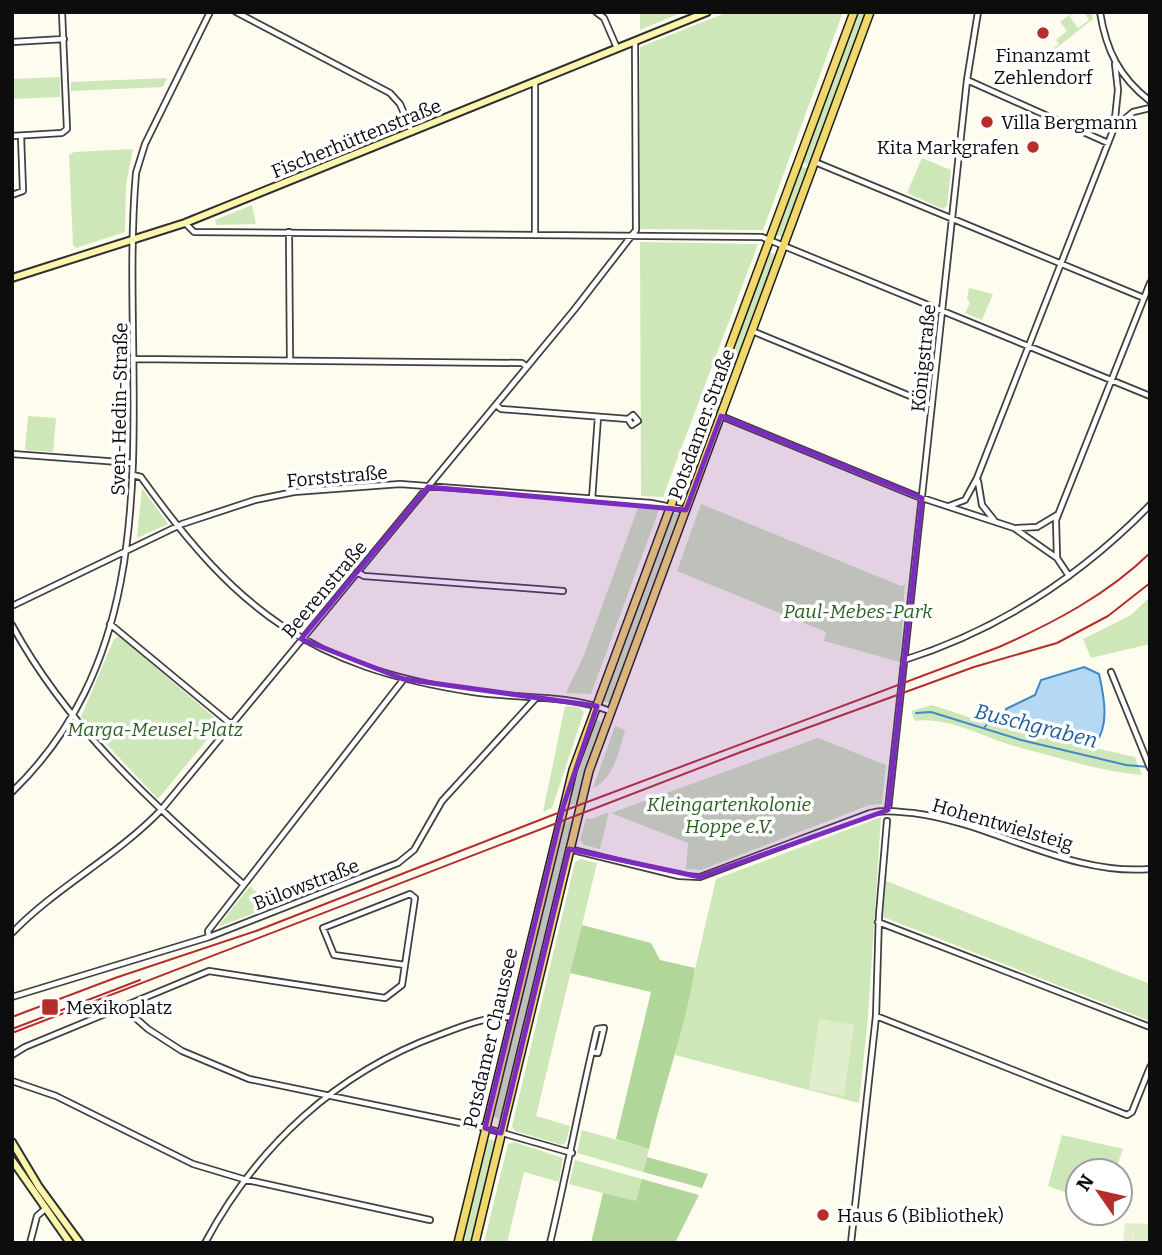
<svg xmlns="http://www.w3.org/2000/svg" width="1162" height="1255" font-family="Bitter,serif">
<rect width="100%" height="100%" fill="#fefcee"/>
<path fill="#cee7b9" d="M640,12H683L640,30Z
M728,12H843L763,230L640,229V47Z
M857,12H867L811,165L802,162Z
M1084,12H1092L1093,19L1040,61L1030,58L1043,50L1047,53L1059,44L1056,40L1067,31L1060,22L1072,13L1070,17L1078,28L1089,20Z
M60,77V97L12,99V79Z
M167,78L163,87L71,91V82Z
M133,149L126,184L125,232L76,248L73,245L69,155L74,152Z
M922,158L951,170L947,206L943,209L907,193Z
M800,166L809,169L782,238L775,234Z
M252,205L256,224L216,225L215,220Z
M640,242L758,244L663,497L641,496Z
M768,252L777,255L684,504L676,500Z
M969,288L993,294L982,320L965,313L970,303L967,298Z
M28,416L56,418L53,452L25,450Z
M142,488L168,524L137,538Z
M701,504L901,586L905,584L900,662L824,641L826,632L677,571Z
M638,508L659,510L591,694L566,693L584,655Z
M673,512L680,515L611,703L603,701Z
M1150,597V644L1091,658L1083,639L1131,615Z
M119,636L221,723L158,799L81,717L114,639Z
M932,705L993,725L1135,757L1142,775C1100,771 1055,757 1014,746C984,737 946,716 915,721L911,711Z
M565,706L579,707L584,712L552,808L543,812Z
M595,719L604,723L577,803L565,807Z
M615,726L625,730C620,750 613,780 593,788Z
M818,738L886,765L882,804L869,805L701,870L686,869L688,843L611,813Z
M609,812L600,849L584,845L580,840L586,818L591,819Z
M881,817L868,1017L859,1103L675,1055L716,879Z
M573,819L501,1119L491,1116L561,824Z
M581,859L597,863L536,1116L570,1126L566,1142L562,1145L515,1131L512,1126L575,862Z
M886,881L1150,984V1021L883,917Z
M250,886L272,906L218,927Z
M582,1130L649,1149L643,1172L577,1153Z
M1062,1135L1123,1149L1115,1171H1078V1197L1048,1186Z
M486,1139L496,1141L472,1243H461Z
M514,1142L563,1158L559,1182L524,1172L507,1243H484L508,1144Z
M575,1160L642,1179L636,1202L569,1184Z"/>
<path fill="#b1d699" d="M582,925L651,943L660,960L695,968C685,1030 663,1088 649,1149L616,1139L651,992L570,973Z
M647,1157L708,1174L702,1188L643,1172Z
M642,1179L699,1195L675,1243H591L603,1193L636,1201Z"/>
<path fill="#e0eecb" d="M819,1019L854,1025L844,1096L809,1089Z
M1125,1223L1150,1224V1243H1133L1134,1228L1132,1243H1123Z"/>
<path fill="#b5d8f3" stroke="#4089c6" stroke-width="2" d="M1084,667L1099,674C1104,696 1110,725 1095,744L1089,746L1006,724V709L1035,695L1041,680Z"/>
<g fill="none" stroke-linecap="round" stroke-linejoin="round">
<path stroke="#4089c6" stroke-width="2" d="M916,713L931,712L1021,740L1126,765L1149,767
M984,728L992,718L1004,716"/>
<defs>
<path id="street" d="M236,12L390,93L400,104L412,132
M596,12L604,18L617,48
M1100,12C1106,50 1119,77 1150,101
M12,42L64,39
M967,80L1108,143
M535,82V235
M1115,127L1133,112L1150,108
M12,136L62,133L67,129L62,12
M815,162L1144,298
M12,195L23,191L21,136
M185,223L194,232L762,237L1150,396
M289,232L290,361
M752,331L932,405
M134,359L522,363L527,367
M496,405L501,409L628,419L633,415L638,421L632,425L628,419
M721,416L916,496L1014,528L1057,558L1069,576
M12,454L133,463
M133,475L141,477C236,610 309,667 473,692C519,699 567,694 610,711
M978,481L982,505L994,520
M592,499L598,417
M949,506L965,500L977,478L1114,128L1118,90L1115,64
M1017,528L1037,527L1057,515
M1057,557L1056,520L1150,283
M357,572L364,576L563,591
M12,606L182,524L255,500L294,492L400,484L651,503L686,510
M110,624L232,725
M12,625C68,729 156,806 243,884
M904,660C998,630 1081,576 1150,505
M1111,672L1150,768
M12,792C182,628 118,381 136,173L145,144L210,12
M888,810L967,80L978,12
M569,849L679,876L700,877L870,813C885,809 899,812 913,813C993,823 1068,876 1150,869
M878,922L1150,1027
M12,933C56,887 116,857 161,810L574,310L636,230L635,41
M209,937L208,931L403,680
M12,997L209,937L398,863L414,850L442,801L536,698
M122,1006L148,1029L182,1051L249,1079L485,1128L572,1153
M876,1016L1127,1115L1132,1112L1150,1067
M12,1055L25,1047L209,971L385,998L402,985L415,898L410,894L323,928L334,955L405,965
M12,1081L56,1096L193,1164L243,1179L430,1220
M30,1243L37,1216L45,1209
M205,1243C256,1147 337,1072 439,1035C462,1026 487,1016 512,1017
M550,1243C567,1172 580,1100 597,1029L604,1028L598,1053L592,1052
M851,1243L876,1016L879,915L887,821"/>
<path id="secondary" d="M12,278L185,223L707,12
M12,1142L39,1187L80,1243
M12,1160L70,1243"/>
<path id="primary" d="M458,1243L573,770L854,12
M475,1243L589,771L870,12"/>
</defs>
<use href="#street" stroke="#404040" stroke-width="8"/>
<use href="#secondary" stroke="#2f2f2f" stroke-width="10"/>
<use href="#primary" stroke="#1e1e1e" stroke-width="10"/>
<use href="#street" stroke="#fff" stroke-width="4.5"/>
<use href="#secondary" stroke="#fbf6ac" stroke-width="6"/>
<use href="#primary" stroke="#f1d86b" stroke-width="7"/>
<path stroke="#b62e2c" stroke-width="2" d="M12,1017L115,978L256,931L550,816L999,647C1053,623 1107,595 1150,553
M12,1029L140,980"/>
<path stroke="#b62e2c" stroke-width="2" d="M12,1033L741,752L974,667L1057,643L1108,616L1150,583"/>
</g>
<path fill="#7b2cbf" fill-opacity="0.2" stroke="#7b2cbf" stroke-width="5" stroke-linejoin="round" d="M721,416L922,498L888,810L700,877L569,849L501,1133L485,1128L563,807L597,706L403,679L301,639L428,487L686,510Z"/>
<g fill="#b62e2c" stroke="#fff" stroke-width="2.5">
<circle cx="1043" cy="33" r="7"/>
<circle cx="987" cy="122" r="7"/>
<circle cx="1033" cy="147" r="7"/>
<rect x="41" y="998" width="18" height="18" rx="3.5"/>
<circle cx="823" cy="1215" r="7"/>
</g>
<g text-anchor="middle" stroke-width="7" stroke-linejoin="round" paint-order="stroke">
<g font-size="19" fill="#0d0d0d" stroke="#fff" text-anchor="start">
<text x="1043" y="62" text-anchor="middle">Finanzamt<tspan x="1043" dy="22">Zehlendorf</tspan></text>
<text x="1001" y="129">Villa Bergmann</text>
<text x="1019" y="154" text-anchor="end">Kita Markgrafen</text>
<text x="66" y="1014">Mexikoplatz</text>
<text x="837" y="1222">Haus 6 (Bibliothek)</text>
</g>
<g font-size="19" fill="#0d0d0d" stroke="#fff">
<text transform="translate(356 138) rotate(-22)" y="7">Fischerhüttenstraße</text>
<text transform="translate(923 358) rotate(-84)" y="7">Königstraße</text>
<text transform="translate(119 409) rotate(-89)" y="7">Sven-Hedin-Straße</text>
<text transform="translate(701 424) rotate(-70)" y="7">Potsdamer Straße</text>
<text transform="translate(337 476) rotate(-5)" y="7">Forststraße</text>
<text transform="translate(324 589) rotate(-50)" y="7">Beerenstraße</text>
<text transform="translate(1003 824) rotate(16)" y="7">Hohentwielsteig</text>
<text transform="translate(306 884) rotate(-21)" y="7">Bülowstraße</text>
<text transform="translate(490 1038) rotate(-77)" y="7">Potsdamer Chaussee</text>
</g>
<g font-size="19" font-style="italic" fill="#2a6121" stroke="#fff">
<text x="858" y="618">Paul-Mebes-Park</text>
<text x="155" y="736">Marga-Meusel-Platz</text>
<text x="729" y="811">Kleingartenkolonie<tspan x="729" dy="22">Hoppe e.V.</tspan></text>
</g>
<g font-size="21" font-style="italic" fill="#1d5b98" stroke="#fff">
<text transform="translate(1036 726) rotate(14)" y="7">Buschgraben</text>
</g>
</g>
<rect width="1162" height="1255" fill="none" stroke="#0d0d0d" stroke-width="28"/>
<g transform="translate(1099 1192) rotate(304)"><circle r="33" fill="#ffffff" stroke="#9e9e9e" stroke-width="2"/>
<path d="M0-5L12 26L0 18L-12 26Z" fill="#b62e2c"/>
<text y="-10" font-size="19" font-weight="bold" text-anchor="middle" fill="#0d0d0d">N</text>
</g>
</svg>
